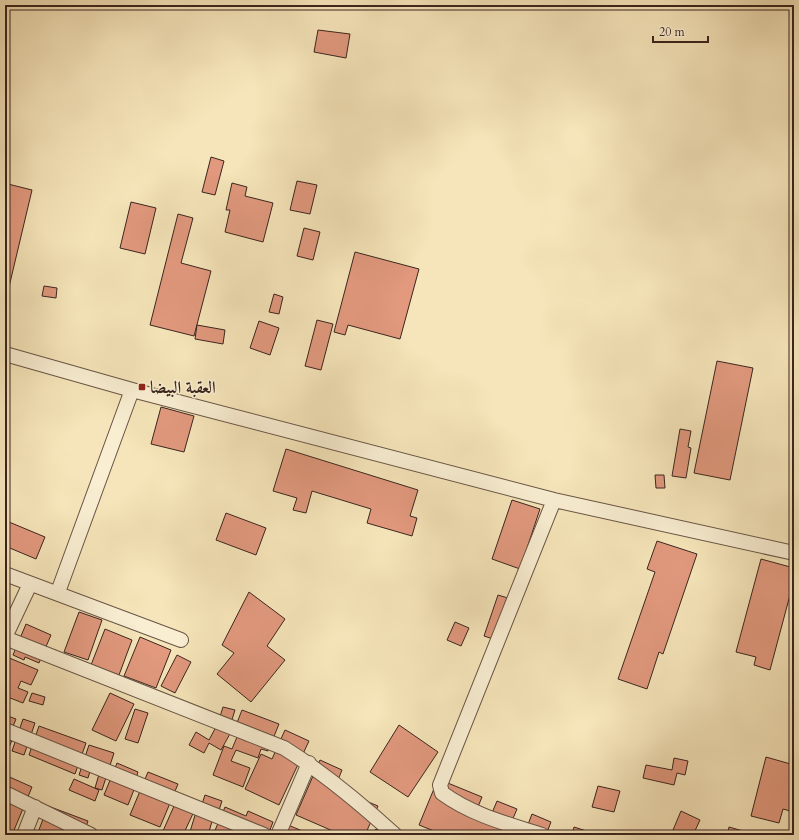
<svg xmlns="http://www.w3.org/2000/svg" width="799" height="840" font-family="Cardo,Amiri,serif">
<rect width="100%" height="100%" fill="#f6e5ba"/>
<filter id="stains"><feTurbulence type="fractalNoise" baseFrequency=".005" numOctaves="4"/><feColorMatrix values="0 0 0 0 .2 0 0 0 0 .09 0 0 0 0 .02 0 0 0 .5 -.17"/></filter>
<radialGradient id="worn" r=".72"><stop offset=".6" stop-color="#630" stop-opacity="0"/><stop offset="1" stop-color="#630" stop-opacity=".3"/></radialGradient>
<path fill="#e2997e" stroke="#3a251e" d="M318,30L350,34L346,58L314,52Z
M211,157L224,161L215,195L202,192Z
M297,181L317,185L310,214L290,210Z
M232,183L247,187L245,196L273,203L263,242L225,232L230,210H226Z
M8,184L32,190L9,287L5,286V197Z
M131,202L156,208L145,254L120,248Z
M178,214L193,218L181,263L211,271L194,336L150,325Z
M304,228L320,232L313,260L297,256Z
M355,252L419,269L400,339L348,325L345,335L334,332Z
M44,286L57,288L56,298L42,296Z
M274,294L283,297L279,314L269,312Z
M317,320L333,324L321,370L305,366Z
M259,321L279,328L270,355L250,348Z
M197,325L225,330L223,344L195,339Z
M717,361L753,368L730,480L694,473Z
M161,407L194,416L184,452L151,444Z
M680,429L691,431L688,447L691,448L686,478L672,476Z
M286,449L418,490L410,516L417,518L412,536L367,523L371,509L312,491L306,513L293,510L297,498L273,491Z
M655,475H664L665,488H656Z
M512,500L540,509L520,569L492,559Z
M226,513L266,528L256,555L216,540Z
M9,522L45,537L36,559L5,546V531Z
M657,541L697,554L663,654L659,652L647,689L618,679L655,572L647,569Z
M761,559L794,568V580L770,670L754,665L756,657L736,652Z
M249,592L285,619L267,646L285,660L251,702L217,674L234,653L222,645Z
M498,595L511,599L496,640L484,636Z
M79,612L102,620L88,660L64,652Z
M455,622L469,628L461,646L447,640Z
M26,624L51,635L39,663L25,657L24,660L13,655Z
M105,629L132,640L119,675L91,665Z
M140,637L171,650L156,688L124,676Z
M177,655L191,662L175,693L161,686Z
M7,657L38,670L31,685L21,681L18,688L28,692L23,703L5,696V662Z
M32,693L45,697L43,705L29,701Z
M110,693L134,704L116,741L92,730Z
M223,707L235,710L230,726L218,723Z
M135,709L148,713L138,743L125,739Z
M242,710L279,724L268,751L261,749L258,758L236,750L231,761L250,768L243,787L213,775L224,746L232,749L237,737L246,741L247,739L233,733Z
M5,715L16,719L8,739L12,740L6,755L5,754Z
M23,719L35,723L24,755L12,751Z
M217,725L231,732L221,750L209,743L204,753L189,745L196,732L209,740Z
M399,725L438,752L408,797L370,772Z
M39,726L86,743L75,774L29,755Z
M285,730L309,741L279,805L245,789L261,754L272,759Z
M89,745L114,753L102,790L95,788L102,764L93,761L88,778L79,775Z
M766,757L794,765V812L783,809L779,823L751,816Z
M674,758L688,761L685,775L677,773L674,785L643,778L646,765L672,770Z
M320,760L342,770L333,792L359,803L361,799L378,806L365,835H342L296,815Z
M117,763L138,772L135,781L137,782L128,805L104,795Z
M148,772L178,784L160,827L130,815Z
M5,775L32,787L12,835H5Z
M74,779L99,790L95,801L69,790Z
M438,779L482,797L475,814L489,820L497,801L517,809L506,835H444L419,825Z
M598,786L620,791L614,812L592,807Z
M205,795L222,801L217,816L200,810Z
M178,797L197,805L183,835H172L163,831Z
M48,806L88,821L83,835H37Z
M225,807L246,816L248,811L273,822L268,835H213Z
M681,811L700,820L693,835H685L673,830Z
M196,812L213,818L208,835H189Z
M532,814L551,822L546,835H524Z
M288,825L312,835H284Z
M574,827L599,835H572Z
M729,827L750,833V835H727Z
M376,829L386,835H372Z"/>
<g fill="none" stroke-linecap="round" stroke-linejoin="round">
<defs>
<path id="street" d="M5,354L132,390L554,500L794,553
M5,574L181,640
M58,592L132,390
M5,637L30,584
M5,638L284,748C324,773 360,803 395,835
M5,730L264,835
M5,793L91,835
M24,835L35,807
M278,835L309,763
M542,835C508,824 472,815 442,793L440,785L554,500"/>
</defs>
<use href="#street" stroke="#695545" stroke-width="16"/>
<use href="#street" stroke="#f9eed2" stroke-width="14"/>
</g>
<rect fill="#8f2418" stroke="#f9eed2" stroke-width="1.5" x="138" y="383" width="8" height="8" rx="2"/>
<g text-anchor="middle" stroke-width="3" stroke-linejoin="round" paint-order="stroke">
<g font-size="17" font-weight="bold" fill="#3a251e" stroke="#f9eed2" text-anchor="start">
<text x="150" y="393">العقبة البيضا</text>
</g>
</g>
<rect width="799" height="840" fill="none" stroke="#f6e5ba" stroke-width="20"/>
<rect x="6" y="6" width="787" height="828" fill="none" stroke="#3a251e" stroke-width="2"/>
<rect x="10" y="10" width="779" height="820" fill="none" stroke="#3a251e"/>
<path d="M653 36v6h55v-6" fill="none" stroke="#3a251e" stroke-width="2"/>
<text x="659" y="36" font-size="12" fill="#3a251e" stroke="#f9eed2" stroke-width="3" paint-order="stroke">20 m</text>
<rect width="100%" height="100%" filter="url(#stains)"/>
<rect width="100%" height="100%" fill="url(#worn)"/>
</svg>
